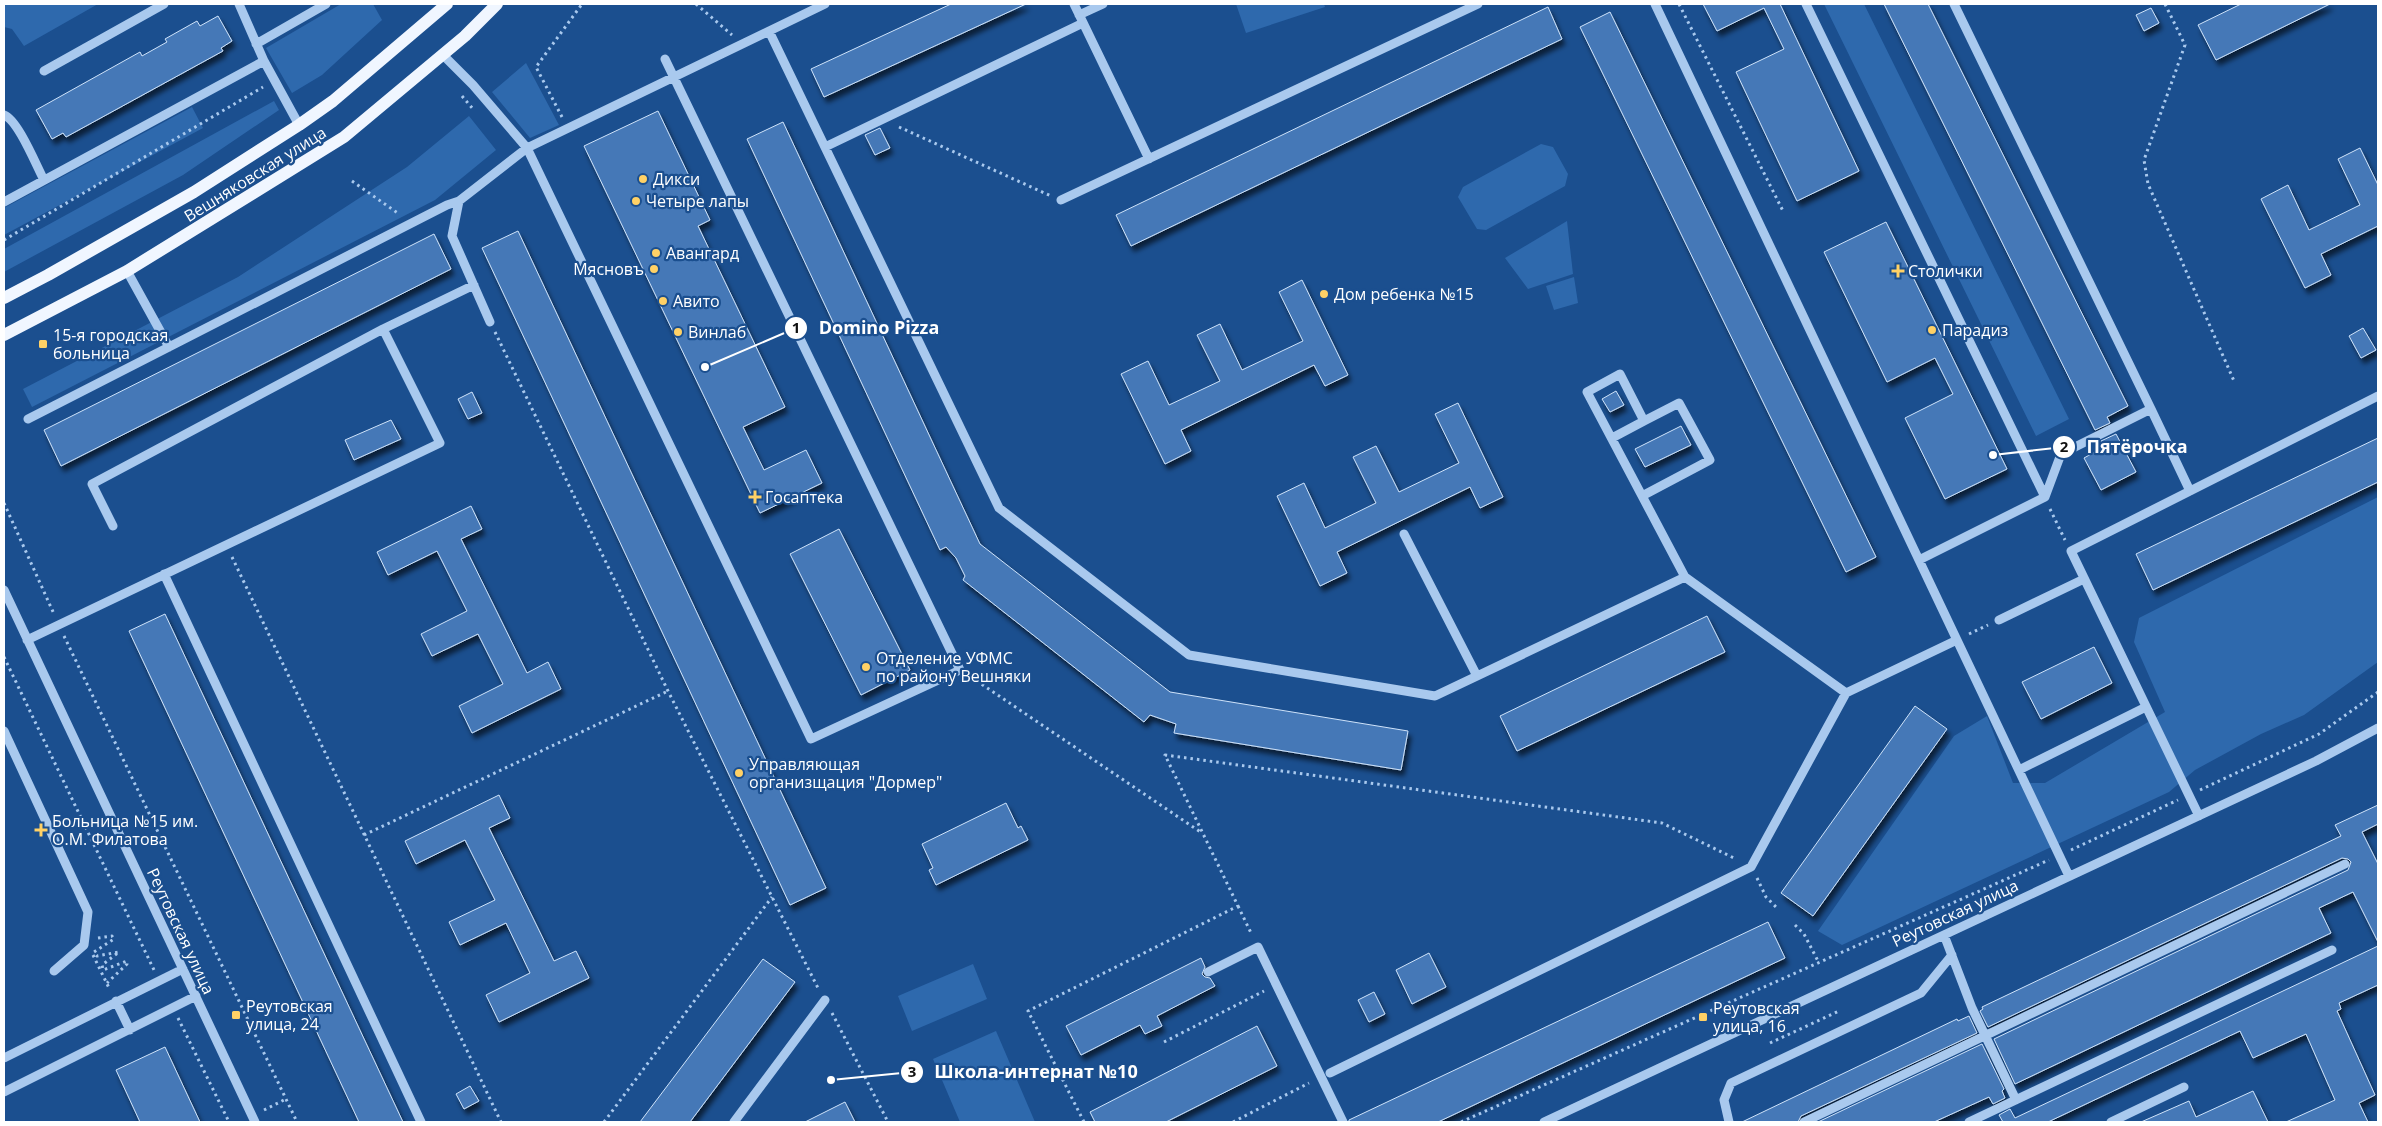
<svg xmlns="http://www.w3.org/2000/svg" width="2382" height="1126" font-family="'Open Sans',sans-serif">
<defs>
<filter id="shadow"><feDropShadow dx="3" dy="5.5" stdDeviation="2.5" flood-color="#0009"/></filter>
</defs>
<rect width="100%" height="100%" fill="#1b4f8f"/>
<path fill="#2e69ad" d="M4,4H98L24,46L12,29L4,27Z
M341,4H373L382,20L322,75L292,93L266,48Z
M1236,4H1324L1325,7L1246,33Z
M1824,4H1864L2069,419L2036,436Z
M526,63L559,125L530,138L492,92Z
M274,101L279,110L183,175L4,272V249Z
M192,107L203,128L4,235V208Z
M469,116L496,150L435,200L32,407L23,389L238,277L407,167Z
M1541,144L1553,147L1568,174L1565,186L1486,230L1477,229L1458,197L1463,187Z
M1567,221L1573,274L1528,289L1505,258Z
M1574,277L1578,303L1554,310L1546,286Z
M2378,497V662L2304,715L2261,734L2195,770L2169,792L1842,945L1818,931L1954,736L1987,716L2013,783H2045L2165,712L2134,642L2139,618Z
M973,964L987,999L912,1031L898,996Z
M996,1031L1035,1122H960L933,1059Z"/>
<path fill="#4478b7" stroke="#cfe3fa" filter="url(#shadow)" d="M951,4H1026L824,97L811,69Z
M1703,4H1780L1859,171L1797,201L1736,72L1784,49L1764,8L1717,31Z
M1884,4H1928L2128,406L2107,417L2110,423L2095,430Z
M2241,4H2330L2216,60L2198,25Z
M1548,7L1562,39L1131,246L1116,215Z
M2151,8L2159,23L2144,31L2136,15Z
M1610,12L1876,557L1846,572L1580,27Z
M218,16L232,41L221,48L223,51L66,137L63,133L52,139L36,110L140,52L142,56L167,42L165,39L197,21L200,26Z
M658,111L710,220L698,226L785,407L743,427L764,470L806,450L822,483L760,513L584,146Z
M783,122L980,544L1170,692L1408,731L1401,770L1174,733L1176,724L1150,715L1144,722L963,580L965,576L956,558L946,547L940,550L747,139Z
M880,128L890,148L875,155L865,135Z
M2360,148L2378,185V226L2321,254L2331,275L2305,288L2261,199L2288,185L2309,230L2360,205L2338,159Z
M1886,222L2007,469L1945,499L1905,418L1953,394L1935,358L1887,382L1824,252Z
M518,231L826,888L790,905L482,248Z
M434,234L451,269L61,466L44,430Z
M1302,280L1348,375L1325,386L1314,365L1181,430L1191,451L1165,464L1121,374L1148,361L1169,405L1220,381L1197,335L1220,324L1242,370L1303,341L1279,292Z
M2363,328L2376,350L2361,358L2349,336Z
M1616,391L1624,405L1610,412L1602,399Z
M472,392L482,413L468,419L458,399Z
M1458,403L1503,497L1480,508L1470,487L1337,552L1347,573L1320,586L1277,496L1304,483L1325,528L1376,503L1353,457L1376,446L1399,492L1459,463L1435,414Z
M391,420L401,439L354,460L345,440Z
M1681,426L1691,445L1645,467L1635,449Z
M2116,434L2136,472L2101,490L2084,458L2104,447L2101,441Z
M2378,438V482L2153,590L2136,554Z
M471,506L482,529L461,539L527,673L548,662L561,689L472,733L459,706L503,684L478,634L432,656L421,634L467,611L437,551L388,575L377,552Z
M839,529L910,670L861,695L790,554Z
M165,614L403,1122H359L129,631Z
M1707,616L1725,652L1517,751L1500,716Z
M2094,647L2112,683L2041,719L2022,682Z
M1915,706L1947,729L1813,916L1781,893Z
M499,795L510,818L489,828L554,961L576,951L589,978L499,1022L486,995L530,973L506,923L460,945L449,922L495,900L465,840L416,864L405,841Z
M1006,803L1018,828L1021,826L1028,840L936,885L929,870L933,868L922,844Z
M2378,805V824L2362,832L2378,864V942L2353,892L2319,908L2331,933L2015,1084L1994,1039L2348,870L2351,862L2348,859L2342,858L1988,1027L1980,1011L1983,1009L1982,1007L2341,836L2335,825Z
M1768,922L1785,958L1438,1122H1349V1120Z
M2378,946V985L2339,1003L2341,1009L2337,1011L2375,1095L2359,1103L2368,1122H2286L2335,1100L2306,1034L2253,1058L2240,1031L2048,1122H2003L1999,1115L2010,1109L2015,1118Z
M1429,953L1446,987L1412,1004L1396,970Z
M1201,958L1205,967L1202,974L1205,977L1210,978L1215,986L1157,1016L1162,1026L1145,1034L1140,1025L1081,1055L1066,1026Z
M763,959L795,982L690,1122H640Z
M1374,992L1385,1014L1369,1022L1358,1000Z
M1969,1016L1977,1033L1801,1116L1798,1122H1742L1957,1019L1958,1021Z
M1257,1026L1277,1066L1166,1122H1095L1090,1112Z
M1982,1044L2004,1089L2002,1091L2005,1098L1993,1104L1989,1097L1934,1122H1818Z
M165,1047L200,1122H140L116,1070Z
M470,1086L479,1101L464,1109L456,1094Z
M2253,1091L2268,1122H2141L2189,1101L2196,1117Z
M845,1102L855,1122H805Z"/>
<g fill="none" stroke-linecap="round" stroke-linejoin="round">
<path stroke="#a9c9ee" stroke-width="3" stroke-dasharray="2.5 4" stroke-linecap="butt" d="M696,4L732,35
M1679,4L1783,211
M2165,4L2185,45L2144,160L2148,184L2234,381
M462,96L473,109
M562,117L536,67L582,4
M899,127L1051,196
M352,181L399,214
M4,240L263,87
M495,332L668,691L819,990
M4,503L54,614
M2050,509L2065,540
M232,557L501,1122
M1969,634L1988,625
M64,636L297,1122
M4,657L154,970
M971,677L1202,833
M2200,790L2319,734L2378,692
M364,835L668,691
M2071,850L2178,800
M1757,878L1766,897L1777,908
M1238,906L1252,935
M1795,925L1804,934L1819,963
M98,938L112,936L114,939L94,952L97,956L119,952L102,965L103,970L127,961V964L107,983
M93,955L110,990
M832,1013L888,1122
M178,1018L229,1122
M1164,1042L1264,991
M1770,1043L1839,1011
M264,1110L286,1099
M604,1122L772,897
M1084,1122L1028,1011L1238,906L1165,755L1662,823L1736,859
M1233,1122L1309,1083
M1461,1122L2049,860"/>
<path stroke="#a9c9ee" stroke-width="9" d="M239,4L264,61L299,125
M1074,4L1149,159
M1655,4L2069,876
M1806,4L2045,497
M1954,4L2151,409
M1079,15L1103,4
M769,31L999,508L1189,655L1435,696L1685,577L1846,693L1957,640
M256,44L326,4
M443,55L473,85L527,148L811,739L960,670L665,59
M44,71L164,4
M4,115C18,120 36,165 44,180
M825,147L1083,23
M1061,200L1478,4
M459,201L452,236L490,322
M4,202L264,61
M127,271L169,347
M28,419L447,205L459,201L527,148L825,4
M1612,438L1644,421
M2190,491L2378,396
M1642,496L1710,460L1679,403L1644,421L1620,374L1587,392L1685,577
M113,526L92,484L383,329
M1404,534L1477,676
M1919,560L2045,497L2061,454L2151,409L2190,491L2071,551L2199,816
M164,574L421,1122
M4,590L255,1122
M1999,620L2084,579
M27,640L440,443L383,329L474,285
M4,731L88,912L84,945L54,971
M2019,770L2146,707
M1944,935L1972,1008L2016,1100
M1208,972L1258,947L1343,1122
M116,1001L130,1030
M4,1058L183,969
M1330,1073L1751,867L1846,693
M4,1092L196,996
M734,1122L825,1000
M1544,1122L2316,761L2378,728
M1729,1122L1724,1100L1731,1083L1921,993L1952,955
M1804,1122L2345,864
M1969,1122L2332,950
M2111,1122L2184,1087"/>
<path stroke="#f0f6ff" stroke-width="12" d="M4,298L48,275L194,192L299,125L333,101L447,4
M4,335L127,271L344,137L465,36L497,4"/>
</g>
<g fill="#ffd166" stroke="#1b4f8f" stroke-width="2">
<circle cx="643" cy="179" r="5"/>
<circle cx="636" cy="201" r="5"/>
<circle cx="656" cy="253" r="5"/>
<circle cx="654" cy="269" r="5"/>
<path d="M1895.5 263.5h5v5h5v5h-5v5h-5v-5h-5v-5h5z"/>
<circle cx="1324" cy="294" r="5"/>
<circle cx="663" cy="301" r="5"/>
<circle cx="1932" cy="330" r="5"/>
<circle cx="678" cy="332" r="5"/>
<rect x="38" y="339" width="10" height="10" rx="2.5"/>
<path d="M752.5 489.5h5v5h5v5h-5v5h-5v-5h-5v-5h5z"/>
<circle cx="866" cy="667" r="5"/>
<circle cx="739" cy="773" r="5"/>
<path d="M38.5 822.5h5v5h5v5h-5v5h-5v-5h-5v-5h5z"/>
<rect x="231" y="1010" width="10" height="10" rx="2.5"/>
<rect x="1698" y="1012" width="10" height="10" rx="2.5"/>
</g>
<g text-anchor="middle" stroke-width="4.5" stroke-linejoin="round" paint-order="stroke">
<g font-size="16" fill="#fff" stroke="#1b4f8f">
<text transform="translate(255 174) rotate(-32)" y="6">Вешняковская улица</text>
<text transform="translate(1955 913) rotate(-25)" y="6">Реутовская улица</text>
<text transform="translate(181 931) rotate(65)" y="6">Реутовская улица</text>
</g>
<g font-size="16" fill="#fff" stroke="#1b4f8f" text-anchor="start">
<text x="653" y="185">Дикси</text>
<text x="646" y="207">Четыре лапы</text>
<text x="666" y="259">Авангард</text>
<text x="644" y="275" text-anchor="end">Мясновъ</text>
<text x="1908" y="277">Столички</text>
<text x="1334" y="300">Дом ребенка №15</text>
<text x="673" y="307">Авито</text>
<text x="1942" y="336">Парадиз</text>
<text x="688" y="338">Винлаб</text>
<text x="53" y="341">15-я городская<tspan x="53" dy="18">больница</tspan></text>
<text x="765" y="503">Госаптека</text>
<text x="876" y="664">Отделение УФМС<tspan x="876" dy="18">по району Вешняки</tspan></text>
<text x="749" y="770">Управляющая<tspan x="749" dy="18">организщация "Дормер"</tspan></text>
<text x="52" y="827">Больница №15 им.<tspan x="52" dy="18">О.М. Филатова</tspan></text>
<text x="246" y="1012">Реутовская<tspan x="246" dy="18">улица, 24</tspan></text>
<text x="1713" y="1014">Реутовская<tspan x="1713" dy="18">улица, 16</tspan></text>
</g>
</g>
<path fill="none" stroke="#fff" stroke-width="2" d="M705 367L796 328M1993 455L2064 447M831 1080L912 1072"/>
<g fill="#fff" stroke="#1b4f8f" stroke-width="2">
<circle cx="705" cy="367" r="5"/>
<circle cx="1993" cy="455" r="5"/>
<circle cx="831" cy="1080" r="5"/>
<circle cx="796" cy="328" r="12"/>
<circle cx="2064" cy="447" r="12"/>
<circle cx="912" cy="1072" r="12"/>
</g>
<g font-size="15" text-anchor="middle" font-weight="bold" fill="#111">
<text x="796" y="333">1</text>
<text x="2064" y="452">2</text>
<text x="912" y="1077">3</text>
</g>
<g font-size="18" text-anchor="middle" font-weight="bold" fill="#fff" stroke="#1b4f8f" stroke-width="4.5" stroke-linejoin="round" paint-order="stroke">
<text x="879" y="334">Domino Pizza</text>
<text x="2137" y="453">Пятёрочка</text>
<text x="1036" y="1078">Школа-интернат №10</text>
</g>
<rect width="2382" height="1126" fill="none" stroke="#ffffff" stroke-width="10"/>
</svg>
